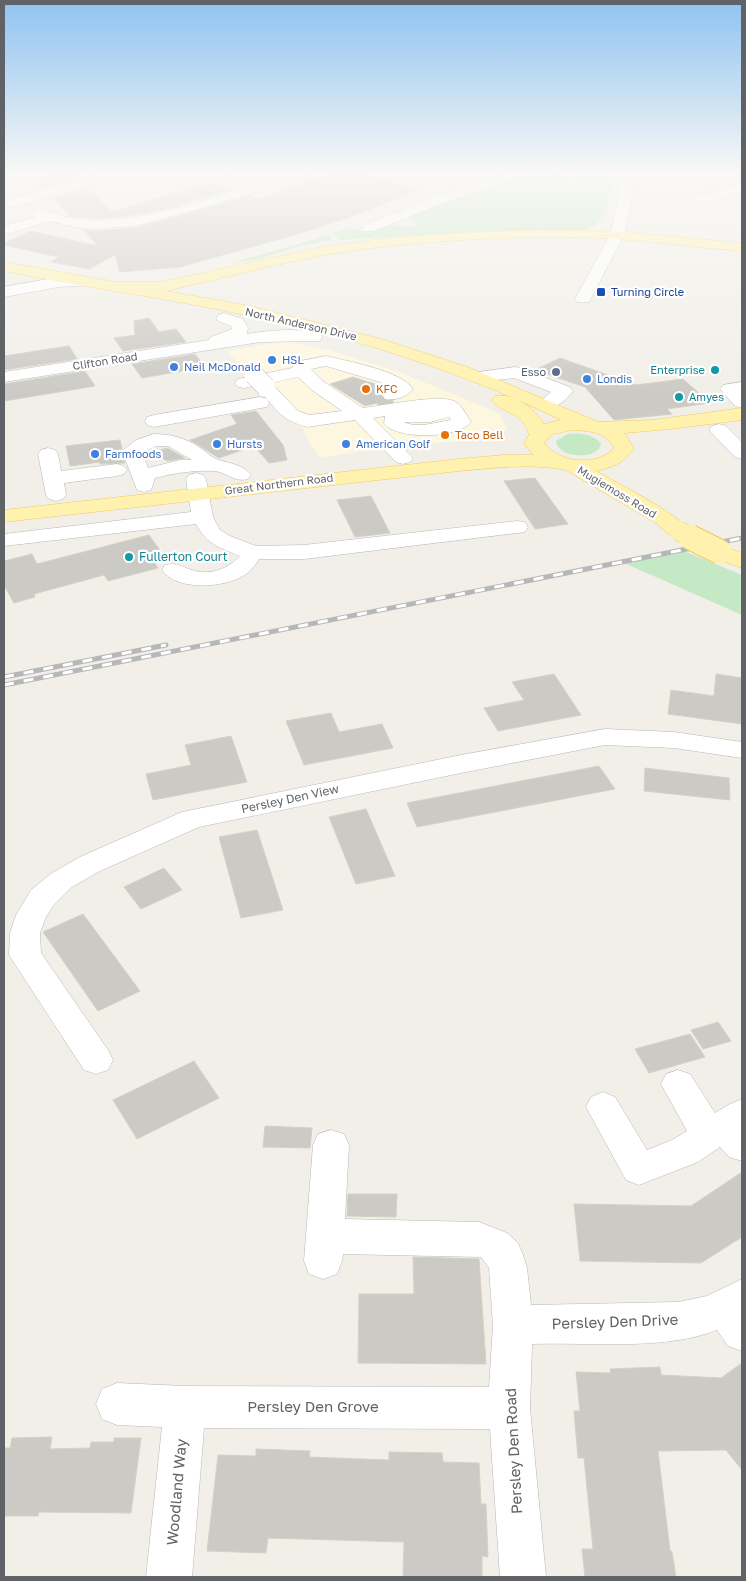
<svg xmlns="http://www.w3.org/2000/svg" width="746" height="1581" font-family="'Golos Text',sans-serif">
<rect width="100%" height="100%" fill="#f1efe8"/>
<path fill="#fef7e0" d="M286,341L329,350L399,372L499,413L507,429L503,433L475,435L477,439L375,449L320,458L306,437L304,429L291,422L227,351Z"/>
<path fill="#c5e8c5" d="M537,172L613,175L606,212L596,225L585,230L482,231L339,240L333,233L349,228L368,233L390,225L411,227L417,224L408,219L413,215L475,191Z
M329,235L332,240L303,245L262,258L229,264Z
M568,434C580,433 594,434 601,444C598,461 557,458 556,441Z
M684,551L742,575V615L622,562Z"/>
<path fill="#cccac5" stroke="#d6d1c6" d="M62,172H72L78,178L44,187L37,179Z
M338,172H355L418,190L350,217L301,233L180,267L120,272L115,255L89,269L51,262L59,257L4,245V243L31,231L98,246L84,230L98,231L139,227L249,196L258,199Z
M210,183L230,190L161,210L120,217L100,218L70,216L54,198L88,188L112,212Z
M149,318L159,332L176,329L186,342L123,351L114,338L135,335L134,321Z
M69,346L77,359L4,370V356Z
M195,354L205,367L142,378L132,364Z
M560,358L636,385L683,379L710,403L667,409L672,414L614,420L585,387L535,370Z
M85,371L95,386L4,401V384Z
M353,377L388,388L380,395L386,401L365,406L330,384Z
M256,411L283,445L287,460L269,463L254,446L219,458L190,440L237,424L231,415Z
M120,440L122,449L120,452L125,463L100,464V462L70,466L66,446Z
M167,448L185,458L167,461L154,452Z
M535,478L568,524L535,529L504,481Z
M371,496L390,533L355,537L337,500Z
M149,535L162,553L150,556L158,568L108,581L104,575L34,594L35,597L14,603L4,585V561L32,554L37,564Z
M554,674L581,715L498,731L484,708L524,700L512,682Z
M716,674L742,678V724L668,714L671,690L714,696Z
M331,713L339,732L382,724L393,748L304,765L286,721Z
M231,736L247,782L153,800L146,774L191,765L185,745Z
M599,766L615,789L417,827L407,803Z
M645,768L729,778L730,800L644,791Z
M366,809L395,876L356,884L329,817Z
M257,830L283,910L241,918L219,837Z
M164,868L182,890L141,909L124,887Z
M83,914L140,991L98,1011L43,932Z
M718,1022L731,1041L703,1049L691,1030Z
M690,1034L705,1057L649,1073L635,1049Z
M194,1061L219,1098L137,1139L113,1100Z
M265,1126L312,1128L310,1148L263,1147Z
M742,1172V1237L701,1263L580,1261L574,1204L691,1206Z
M348,1194H397L396,1217L347,1216Z
M413,1257L479,1259L486,1364L358,1363L359,1294H414Z
M742,1363V1470L726,1450L658,1451L670,1550L672,1552L676,1577H585L582,1549H593L584,1458H578L574,1411H580L576,1372L611,1373L610,1369L660,1367L661,1375L721,1378Z
M52,1437L50,1449L90,1448L91,1442H114V1438H141L131,1513L39,1512L38,1516H4V1448H10L12,1438Z
M256,1449L310,1451L309,1457L389,1460V1452L442,1453L443,1462L479,1463L481,1504H486L488,1557L482,1556V1577H403L404,1542L268,1538L266,1553L207,1551L218,1455L256,1456Z"/>
<g fill="none" stroke-linecap="round" stroke-linejoin="round">
<path stroke="#ccccc8" stroke-width="19" stroke-dasharray="19 9" stroke-linecap="butt" d="M376,401L391,395"/>
<defs>
<path id="minor" d="M105,172H127L126,175L17,206L12,207L5,203L7,200Z
M201,172H221L256,184L291,172H311L310,175L217,204L139,225L98,229L78,228L49,221L4,235V226L35,217L31,213L38,209C52,212 65,218 79,219C134,225 190,204 242,188L202,175Z
M506,172H526L525,175L441,204L374,231H364L362,228L364,225L431,198Z
M553,172H571L576,176L569,180Z
M621,172H634L633,198L624,235L589,302H577L575,299L610,235L619,198Z
M742,184V192L703,203L696,199L698,196Z
M59,277L93,279L95,282L93,285L59,287L4,297V287Z
M224,313L243,319L248,328L247,334C271,330 296,328 320,333L322,337L320,341L261,342L4,382V372L209,340L211,337L232,329L231,326L218,321L216,318L218,315Z
M326,356C347,361 402,371 413,389C407,397 394,401 385,399L382,395L385,391L392,388L383,383L326,366L311,369L324,382L363,408C382,406 438,394 454,401C461,404 467,416 471,422C460,438 396,441 384,423L385,416L373,418L413,458L410,462L403,464L396,462L355,420L307,427C281,420 277,410 260,391L258,385L244,388L238,387L235,383L238,379L292,368L296,362ZM298,377L312,390L342,411L309,415L298,411L271,383ZM449,417L451,420C437,422 417,429 404,422H430Z
M516,367L570,387L573,391C566,401 552,412 539,409L537,405L551,392L514,378L478,382L472,381L469,377L472,373Z
M742,382V408L735,406L720,389L723,385Z
M260,397L267,399L269,403L267,407L154,427L147,425L145,421L147,417L154,415Z
M719,424L726,426L742,442V459L735,457L709,430L712,426Z
M154,434C171,434 185,438 199,447C205,451 210,456 216,459C227,463 243,464 251,475L248,479C234,483 227,472 214,471C194,470 175,473 155,478L151,490L144,492L137,490L122,451L136,440ZM156,446H168L192,460H180L148,468L142,453Z
M48,448L55,450L58,454L61,471L117,464L124,466L127,470L124,474L117,476L64,483L66,495L63,499L56,501L49,499L46,495L38,454L41,450Z
M196,473L203,475L206,479L213,517L220,530L230,536L256,546L304,545L517,521L525,522L528,527L525,532L517,533L304,559H259C255,566 250,572 243,576C223,588 176,591 162,570L165,565C177,562 181,567 192,570C210,576 228,569 240,556C219,547 207,545 196,524L4,546V534L191,512L186,479L189,475Z
M605,729L674,732L742,742V758L674,748L605,745L461,773L199,827L100,871L72,887L53,906L46,917L40,933L41,953L108,1050L113,1060L108,1070L96,1074L84,1070L9,955L10,933L16,915L31,890L52,873L80,857L182,812L461,755Z
M678,1070L690,1074L715,1113L730,1104L742,1099V1161L729,1157L720,1147L698,1162L639,1185L626,1180L586,1107L591,1097L603,1092L615,1097L647,1150L672,1140L687,1131L661,1084L666,1074Z
M331,1130L344,1134L349,1145L345,1219L479,1222L507,1233L518,1243L523,1255L527,1268L531,1305L678,1302L707,1296L742,1279V1351L728,1346L717,1330C664,1351 589,1342 532,1344L530,1408L546,1577H500L490,1429L204,1428L192,1577H146L162,1427L117,1425L102,1419L96,1404L102,1389L117,1383L185,1386L489,1387L493,1325L489,1268L481,1257L343,1254L342,1261L337,1274L323,1279L309,1274L304,1261L313,1145L318,1134Z"/>
<path id="major" d="M536,230L617,231L742,243V251C701,248 660,242 618,239C540,234 458,239 380,247C308,255 237,275 166,291L250,306L385,340L470,368L598,422L653,420L742,408V420L671,429L624,433L634,448C624,463 613,467 596,471C617,483 677,513 690,531L687,536L679,537L671,536L656,523L566,470C531,463 494,468 459,471L4,522V510L459,459L504,455H533L524,443L529,435C521,408 503,416 492,400L495,396C513,392 535,409 544,424L561,420C462,372 357,338 249,316C168,298 86,288 4,271V262L116,282H161L322,247L380,239L454,233ZM572,430C588,431 606,431 614,448C598,467 558,463 544,443L551,435Z
M720,545L742,553V568L712,557L709,552L712,547Z"/>
</defs>
<use href="#minor" stroke="#b5b8bc" stroke-width="1"/>
<use href="#major" stroke="#f2c960" stroke-width="1"/>
<use href="#minor" fill="#fff" fill-rule="evenodd"/>
<use href="#major" fill="#fff2af" fill-rule="evenodd"/>
<defs>
<path id="rail" d="M4,677L166,645
M4,685L742,538"/>
</defs>
<use href="#rail" stroke="#b6b7b8" stroke-width="5"/>
<use href="#rail" stroke="#fff" stroke-width="3" stroke-dasharray="10" stroke-linecap="butt"/>
<defs>
<path id="minor-bridge" d="M254,375L266,387"/>
<path id="major-bridge-far1" d="M679,531L693,538"/>
<path id="major-bridge" d="M690,537L720,552"/>
</defs>
<use href="#minor-bridge" stroke="#b5b8bc" stroke-width="20" stroke-linecap="butt"/>
<use href="#major-bridge-far1" stroke="#f2c960" stroke-width="20" stroke-linecap="butt"/>
<use href="#major-bridge" stroke="#f2c960" stroke-width="26" stroke-linecap="butt"/>
<use href="#minor-bridge" stroke="#fff" stroke-width="19"/>
<use href="#major-bridge-far1" stroke="#fff2af" stroke-width="19"/>
<use href="#major-bridge" stroke="#fff2af" stroke-width="24"/>
</g>
<linearGradient id="sky" x2="0" y2="1"><stop stop-color="#8fc3f1"/><stop offset="0.44" stop-color="#f9f8f5"/><stop offset="1" stop-color="#f9f8f5" stop-opacity="0"/></linearGradient>
<rect width="746" height="394" fill="url(#sky)"/>
<rect fill="#1a4fb4" stroke="#fff" stroke-width="2" x="596" y="287" width="10" height="10" rx="2.5"/>
<g fill="#3f7fe0" stroke="#fff" stroke-width="2">
<circle cx="272" cy="360" r="5"/>
<circle cx="174" cy="367" r="5"/>
<circle cx="587" cy="379" r="5"/>
<circle cx="217" cy="444" r="5"/>
<circle cx="346" cy="444" r="5"/>
<circle cx="95" cy="454" r="5"/>
</g>
<g fill="#0f9aa8" stroke="#fff" stroke-width="2">
<circle cx="715" cy="370" r="5"/>
<circle cx="679" cy="397" r="5"/>
<circle cx="129" cy="557" r="5"/>
</g>
<circle fill="#5c6f8a" stroke="#fff" stroke-width="2" cx="556" cy="372" r="5"/>
<g fill="#e8710a" stroke="#fff" stroke-width="2">
<circle cx="366" cy="389" r="5"/>
<circle cx="445" cy="435" r="5"/>
</g>
<g text-anchor="middle" stroke-width="4.5" stroke-linejoin="round" paint-order="stroke">
<g font-size="11" fill="#164399" stroke="#fff" text-anchor="start">
<text x="611" y="296">Turning Circle</text>
</g>
<g font-size="11" fill="#5f6368" stroke="#fff">
<text transform="translate(301 324) rotate(13)" y="4">North Anderson Drive</text>
<text transform="translate(105 361) rotate(-9)" y="4">Clifton Road</text>
<text transform="translate(279 484) rotate(-7)" y="4">Great Northern Road</text>
<text transform="translate(617 492) rotate(31)" y="4">Mugiemoss Road</text>
</g>
<g font-size="11" fill="#366cbe" stroke="#fff" text-anchor="start">
<text x="282" y="364">HSL</text>
<text x="184" y="371">Neil McDonald</text>
<text x="597" y="383">Londis</text>
<text x="227" y="448">Hursts</text>
<text x="356" y="448">American Golf</text>
<text x="105" y="458">Farmfoods</text>
</g>
<g font-size="11" fill="#0d838f" stroke="#fff" text-anchor="end">
<text x="705" y="374">Enterprise</text>
<text x="689" y="401" text-anchor="start">Amyes</text>
</g>
<g font-size="11" fill="#4e5e75" stroke="#fff" text-anchor="end">
<text x="546" y="376">Esso</text>
</g>
<g font-size="11" fill="#c56008" stroke="#fff" text-anchor="start">
<text x="376" y="393">KFC</text>
<text x="455" y="439">Taco Bell</text>
</g>
<g font-size="12" fill="#0d838f" stroke="#fff" text-anchor="start">
<text x="139" y="561">Fullerton Court</text>
</g>
<g font-size="12" fill="#5f6368" stroke="#fff">
<text transform="translate(290 799) rotate(-12)" y="4">Persley Den View</text>
</g>
<g font-size="15" fill="#5f6368" stroke="#fff">
<text transform="translate(615 1322) rotate(-2)" y="5">Persley Den Drive</text>
<text x="313" y="1412">Persley Den Grove</text>
<text transform="translate(514 1451) rotate(-93)" y="5">Persley Den Road</text>
<text transform="translate(177 1492) rotate(-85)" y="5">Woodland Way</text>
</g>
</g>
<rect width="746" height="1581" fill="none" stroke="#5f6368" stroke-width="10"/>
</svg>
